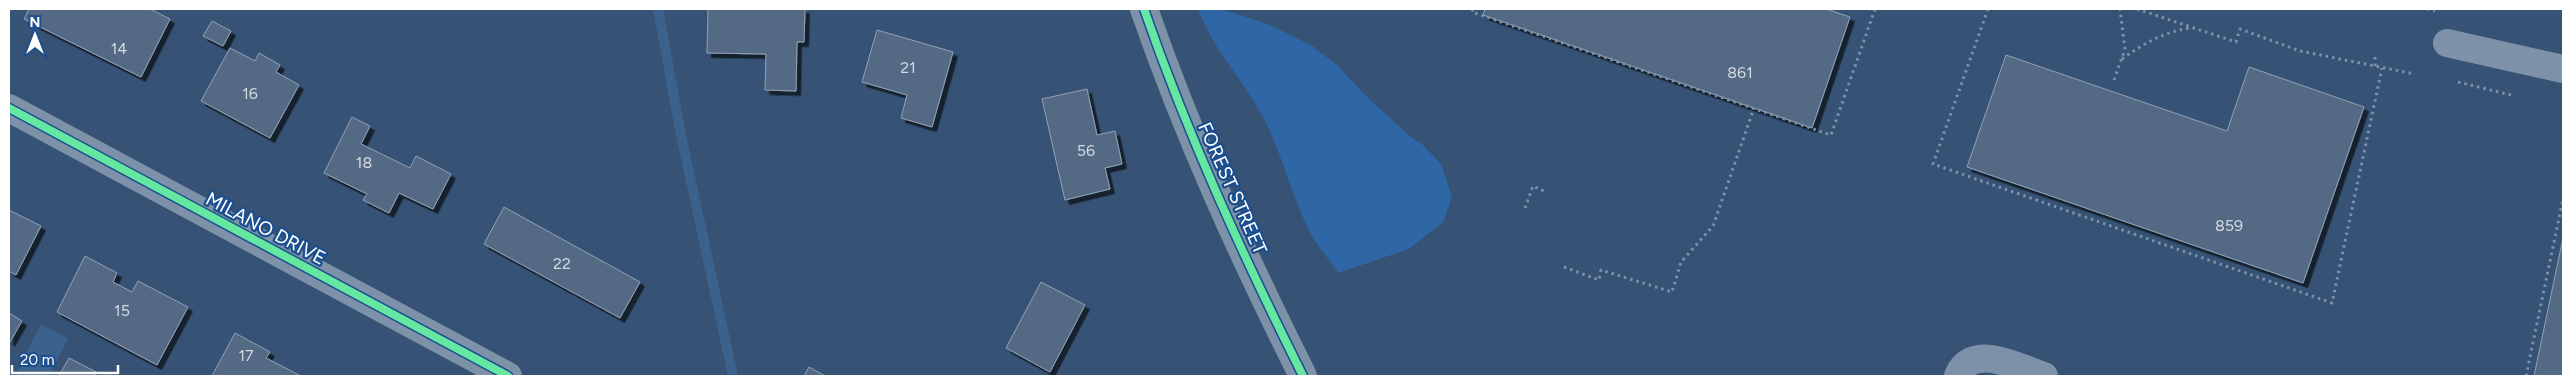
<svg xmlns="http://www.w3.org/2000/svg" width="2572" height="385" font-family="Figtree,sans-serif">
<defs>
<filter id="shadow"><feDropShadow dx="4.5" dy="4.5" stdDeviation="0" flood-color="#0009"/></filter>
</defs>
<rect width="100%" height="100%" fill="#365274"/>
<path fill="#2f66a5" d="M1198,9H1218L1231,12L1270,25L1311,45L1338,66L1368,98L1411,137L1423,145L1441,164L1452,197L1443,222L1409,249L1338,273C1327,256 1313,241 1305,222C1290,189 1281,152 1264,119C1243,79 1215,53 1198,9Z"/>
<path fill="#3b618d" d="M41,324L68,338L49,376H20L16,374Z"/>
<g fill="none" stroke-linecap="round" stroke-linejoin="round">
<path stroke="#3b618d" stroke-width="10" d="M658,9L681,135L733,376"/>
</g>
<path fill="#526984" stroke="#92a2b6" filter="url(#shadow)" d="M29,9H150L170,19L141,77L24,19Z
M708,9H805L804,42H797L796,91L765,90L766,54L707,53Z
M1485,9H1826L1850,17L1812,128L1483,15Z
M212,21L231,31L223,46L203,36Z
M877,30L953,52L932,127L901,118L907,95L862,82Z
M230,48L255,61L259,53L280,65L276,72L299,85L270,138L201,101Z
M2006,55L2227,131L2249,67L2364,107L2303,283L1967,167Z
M1087,89L1097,135L1115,131L1122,164L1105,168L1110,189L1065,200L1042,99Z
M352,117L370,126L361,144L410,168L416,156L451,174L433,209L399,193L389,213L363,200L367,194L324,173Z
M504,207L640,282L620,318L484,244Z
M9,210L41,226L16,275L9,271Z
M2563,238V376H2534Z
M85,256L117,273L113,282L132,292L138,281L188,307L157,365L57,312Z
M1041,282L1085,305L1050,372L1006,348Z
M9,313L22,321L10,342L9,341Z
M235,333L270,352L266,358L301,376H212Z
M69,358L96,372L94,376H59Z
M809,367L825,376H804Z"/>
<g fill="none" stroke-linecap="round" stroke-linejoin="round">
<path stroke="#7d92a8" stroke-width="3" stroke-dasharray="2.5 4" stroke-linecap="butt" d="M1473,9L1472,12L1831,135L1875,9
M1988,9L1933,164L2332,303L2382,68
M2137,9L2236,42L2240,29L2300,51L2415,74
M2427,9L2435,11
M2385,10V9
M2122,59C2143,44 2165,31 2191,28
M2375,66V55
M2114,80L2125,49L2120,9
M2458,82L2511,95
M1525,208L1533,186L1544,191
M1564,267L1599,280L1601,270L1672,292L1681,262L1713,226L1754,108
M2526,376L2563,199"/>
<path stroke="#7d92a8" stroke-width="28" d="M1144,9C1188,136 1243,256 1303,376
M2447,43L2563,69
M9,108L508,376
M1958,376C1972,341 2019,368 2044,376"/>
<defs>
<path id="cycleway" d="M1144,9C1188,136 1243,256 1303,376
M9,108L508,376"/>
</defs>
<use href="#cycleway" stroke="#1b4f8f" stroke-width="11"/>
<use href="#cycleway" stroke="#66e7a1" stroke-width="8"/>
</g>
<g text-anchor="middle" stroke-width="4.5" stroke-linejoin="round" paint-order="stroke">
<g font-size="16" fill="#d4dae0">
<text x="119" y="54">14</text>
<text x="908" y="73">21</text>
<text x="1740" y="78">861</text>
<text x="250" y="99">16</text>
<text x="1086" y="156">56</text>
<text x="364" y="168">18</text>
<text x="2229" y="231">859</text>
<text x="562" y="269">22</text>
<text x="122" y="316">15</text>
<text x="246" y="361">17</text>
</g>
<g font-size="19" fill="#fff" stroke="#1b4f8f">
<text transform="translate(1233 188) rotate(66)" y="7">FOREST STREET</text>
<text transform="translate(266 228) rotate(28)" y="7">MILANO DRIVE</text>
</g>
</g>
<rect width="2572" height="385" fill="none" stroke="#ffffff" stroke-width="20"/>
<g transform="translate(35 35)" stroke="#1b4f8f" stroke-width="4" paint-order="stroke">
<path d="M0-4L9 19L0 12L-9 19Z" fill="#ffffff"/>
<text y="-8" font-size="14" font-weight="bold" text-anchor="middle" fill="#ffffff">N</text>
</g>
<path d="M12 365v8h106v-8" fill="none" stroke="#ffffff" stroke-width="2.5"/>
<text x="20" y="365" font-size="15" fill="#ffffff" stroke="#1b4f8f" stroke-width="4" paint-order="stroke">20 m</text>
</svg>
